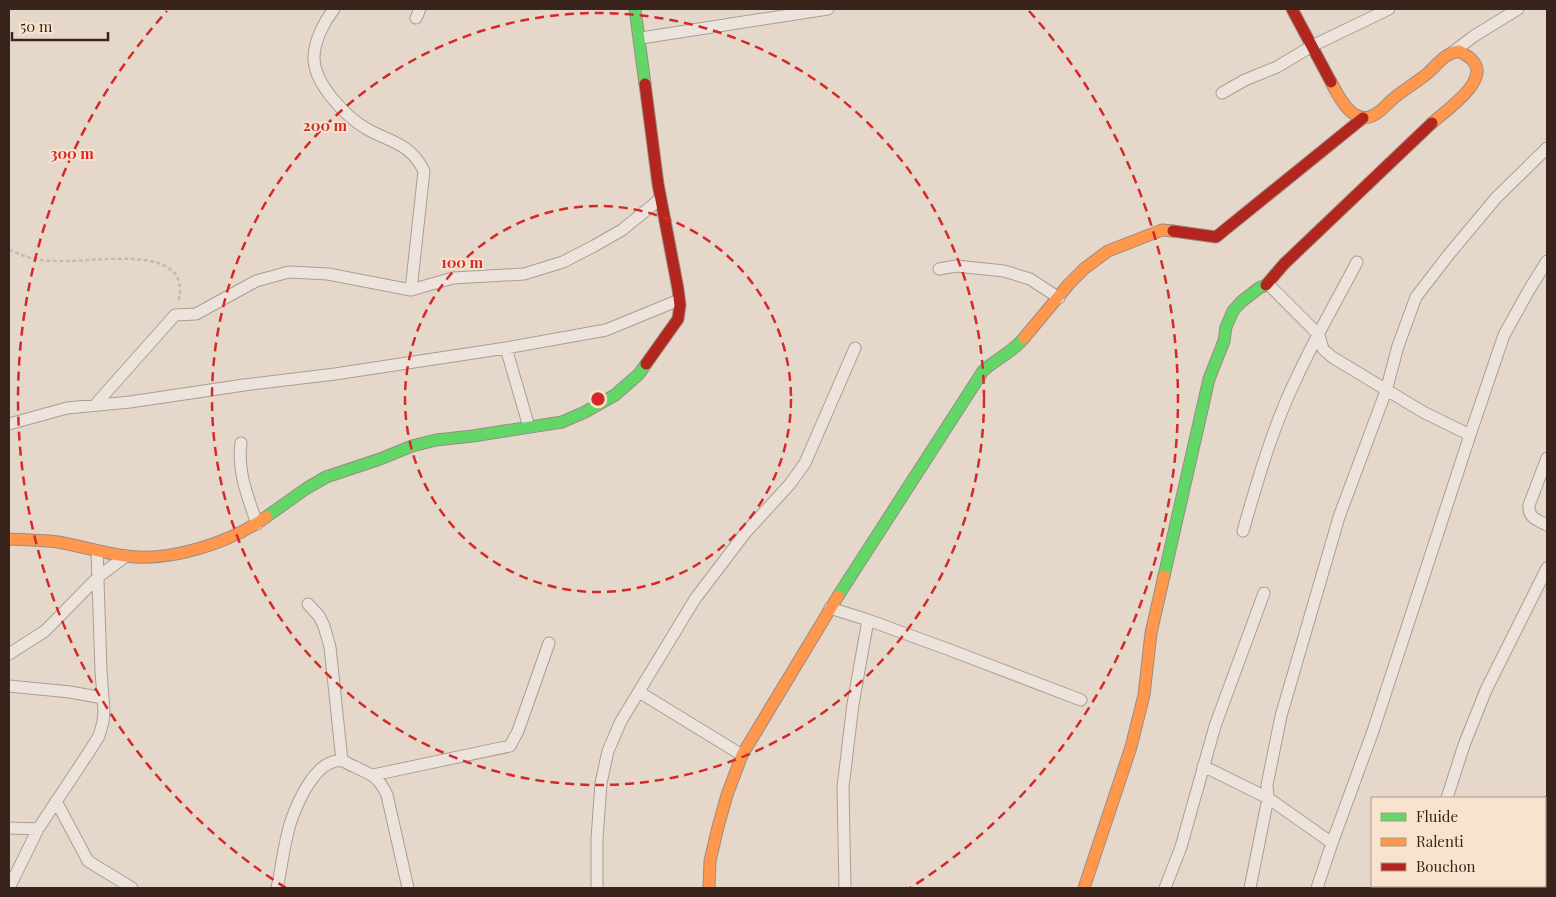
<svg xmlns="http://www.w3.org/2000/svg" width="1556" height="897" font-family="'Playfair Display',serif">
<rect width="100%" height="100%" fill="#e5d8ca"/>
<g fill="none" stroke-linecap="round" stroke-linejoin="round">
<defs>
<path id="street" d="M334,9C324,22 314,41 314,58C314,84 346,117 367,129C392,143 410,143 424,171L411,290
M416,18L420,9
M641,38L828,9
M1453,52L1474,36L1518,9
M1222,93L1245,80L1277,67L1312,46L1389,9
M939,269L956,266L1004,271L1030,279L1059,298
M1268,284L1319,335L1323,349L1332,357L1423,412L1470,435
M506,348L529,427
M95,405L175,315L196,314L256,281L289,272L328,274L411,290L453,278L524,274L563,262L594,246L622,230L660,199
M9,424L67,408L130,402L244,385L335,374L506,348L606,330L679,300
M241,443C237,472 248,497 257,524
M1547,458L1529,505C1528,518 1537,520 1547,525
M1243,531C1258,479 1273,426 1297,377C1315,338 1337,300 1357,262
M308,604L319,616L324,626L330,647L342,761
M830,608L868,620L853,704L843,787L845,888
M868,620L950,650L1081,700
M9,654L45,631L98,577L126,556
M9,686L70,692L103,698
M639,692L742,755
M1203,766L1268,798L1332,843
M373,775L510,746L518,731L549,643
M1447,798L1464,745L1486,690L1547,568
M56,801L88,861L132,888
M1545,811L1547,802
M9,828L38,829
M9,888L38,829L89,752L99,736L103,722L104,711L101,671L97,551
M277,888C282,866 284,842 291,821C298,801 317,757 343,761C346,762 350,765 353,766C371,774 379,777 387,795L408,888
M597,888V839L601,783L608,751L621,721L695,599L746,532L790,484L805,463L855,348
M1165,888L1181,847L1215,726L1264,593
M1250,888L1268,798L1267,785L1281,716L1339,517L1386,391L1398,346L1416,297L1450,253L1496,198L1547,148
M1317,888L1332,843L1373,731L1470,435L1504,335L1529,290L1547,261
M1419,888L1420,886
M1522,888L1523,886"/>
<path id="fast" d="M635,9L645,84
M266,517L307,488L326,477L380,459L412,446L436,440L473,436L562,422L585,412L615,395L639,374L646,364
M1164,576L1209,379L1224,341L1226,327L1233,311L1241,302L1259,288L1266,285
M838,596L983,371C996,359 1013,352 1024,338"/>
<path id="slow" d="M1331,82C1340,100 1356,131 1380,111C1385,107 1389,102 1394,98C1405,89 1417,82 1428,73C1438,64 1445,53 1459,51C1463,54 1469,56 1472,60C1492,80 1446,110 1432,123
M1024,338L1069,284L1085,268L1108,251L1162,230L1173,231
M9,539C25,540 42,540 58,542C81,546 103,553 126,556C170,562 230,543 266,517
M709,888L710,861L718,827L727,795L742,755L838,596
M1084,888L1131,747L1144,695L1151,633L1164,576"/>
<path id="jam" d="M1292,9L1331,82
M645,84L658,184L678,289L680,305L678,319L646,364
M1173,231L1216,237L1363,118
M1266,285L1284,264L1432,123"/>
</defs>
<use href="#street" stroke="#aa9d93" stroke-width="13"/>
<use href="#fast" stroke="#998d84" stroke-width="13"/>
<use href="#slow" stroke="#998d84" stroke-width="13"/>
<use href="#jam" stroke="#998d84" stroke-width="13"/>
<path stroke="#c5bbb2" stroke-width="2.5" stroke-dasharray="4 2.5" stroke-linecap="butt" d="M9,250C15,251 21,255 27,257C39,261 52,261 65,261C98,262 195,242 178,303"/>
<use href="#street" stroke="#ece4dc" stroke-width="11"/>
<use href="#fast" stroke="#63d668" stroke-width="11"/>
<use href="#slow" stroke="#ff974d" stroke-width="11"/>
<use href="#jam" stroke="#b3261e" stroke-width="11"/>
</g>
<g fill="none" stroke="#d62828" stroke-width="2.5" stroke-dasharray="9 6">
<circle cx="598" cy="399" r="193"/>
<circle cx="598" cy="399" r="386"/>
<path d="M286 888A580 580 0 0 1 167 11M1029 11A580 580 0 0 1 910 888"/>
</g>
<circle cx="598" cy="399" r="8" fill="#d62828" stroke="#f8e4ce" stroke-width="2.5"/>
<g font-size="15" text-anchor="middle" font-weight="bold" fill="#d62828" stroke="#f8e4ce" stroke-width="4" stroke-linejoin="round" paint-order="stroke">
<text x="325" y="131">200 m</text>
<text x="72" y="159">300 m</text>
<text x="462" y="268">100 m</text>
</g>
<rect width="1556" height="897" fill="none" stroke="#38241b" stroke-width="20"/>
<rect x="1371" y="797" width="175" height="90" fill="#f8e4ce" stroke="#ab9786"/>
<rect x="1381" y="813" width="25" height="8" fill="#63d668" stroke="#ab9786"/>
<text x="1416" y="822" font-size="15" fill="#38241b">Fluide</text>
<rect x="1381" y="838" width="25" height="8" fill="#ff974d" stroke="#ab9786"/>
<text x="1416" y="847" font-size="15" fill="#38241b">Ralenti</text>
<rect x="1381" y="863" width="25" height="8" fill="#b3261e" stroke="#ab9786"/>
<text x="1416" y="872" font-size="15" fill="#38241b">Bouchon</text>
<path d="M12 32v8h96v-8" fill="none" stroke="#38241b" stroke-width="2.5"/>
<text x="20" y="32" font-size="15" fill="#38241b" stroke="#f8e4ce" stroke-width="4" paint-order="stroke">50 m</text>
</svg>
